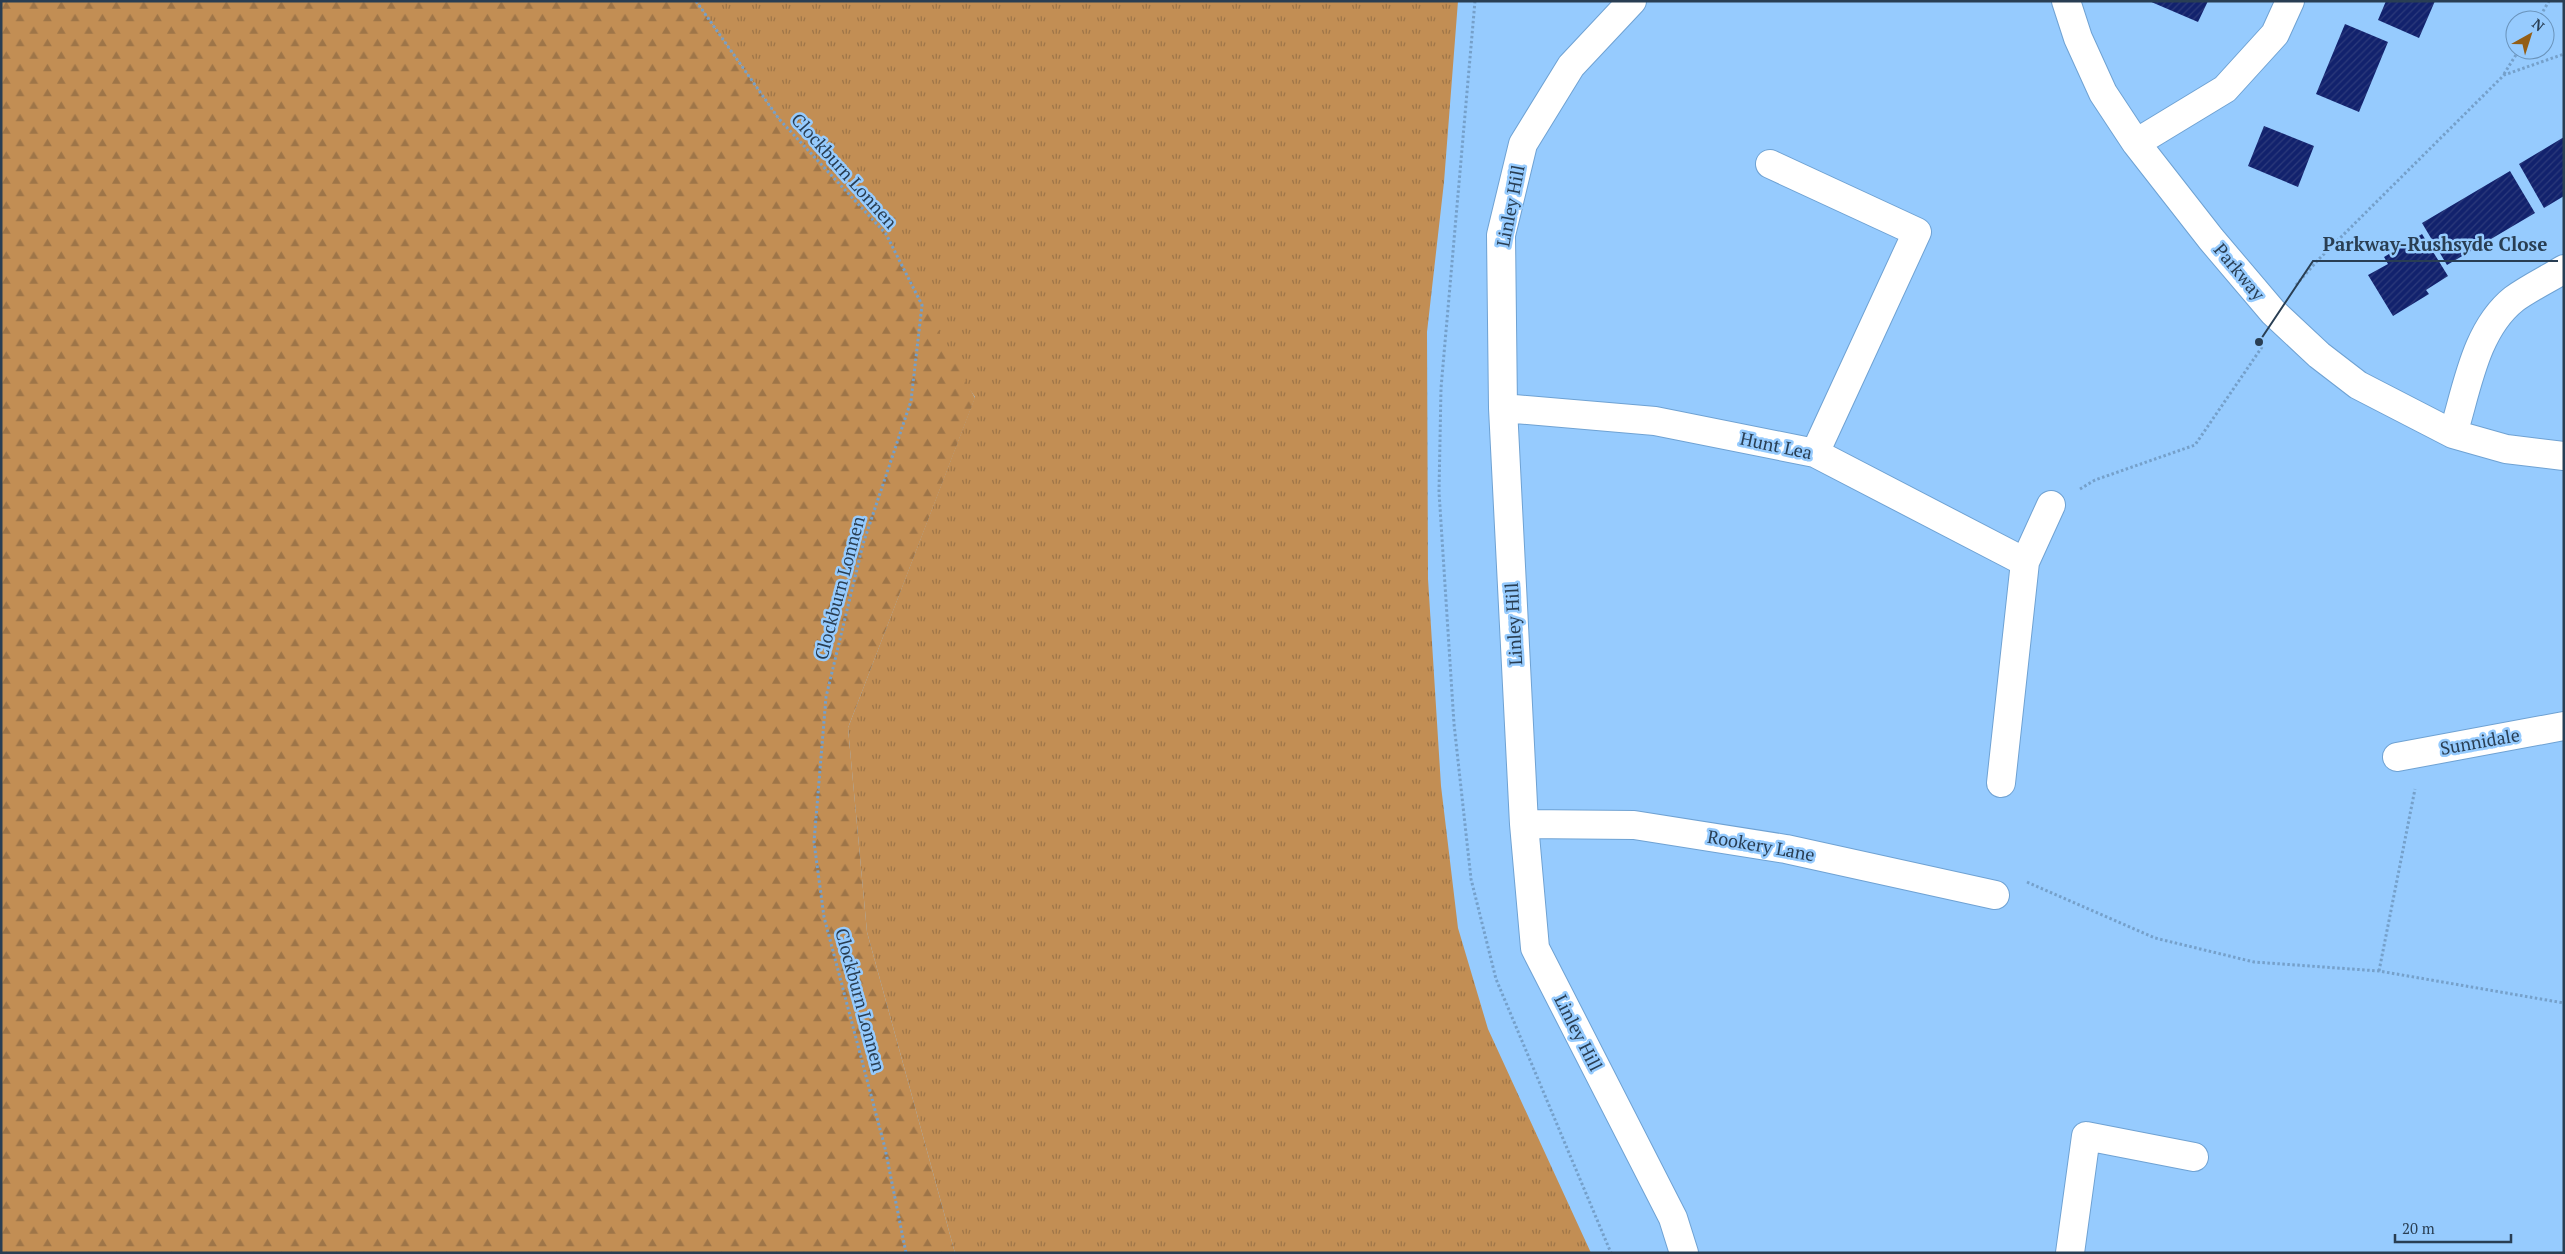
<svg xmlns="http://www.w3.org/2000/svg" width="2565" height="1254" font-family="'PT Serif',serif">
<defs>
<pattern id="grass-tufts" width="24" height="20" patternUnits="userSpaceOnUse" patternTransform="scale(1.25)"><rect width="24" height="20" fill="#c28e54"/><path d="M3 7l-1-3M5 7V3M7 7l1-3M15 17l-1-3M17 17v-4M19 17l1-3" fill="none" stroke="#9e7548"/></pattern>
<pattern id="forest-firs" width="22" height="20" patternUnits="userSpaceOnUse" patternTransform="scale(1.25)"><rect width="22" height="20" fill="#c28e54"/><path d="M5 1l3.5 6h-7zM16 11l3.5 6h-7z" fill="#9e7548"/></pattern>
<pattern id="building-hatch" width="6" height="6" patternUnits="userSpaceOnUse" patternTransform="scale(1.25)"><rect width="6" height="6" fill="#12226d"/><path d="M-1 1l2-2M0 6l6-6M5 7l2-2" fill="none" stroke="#2c3a7b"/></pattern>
</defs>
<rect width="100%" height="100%" fill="#96cbfe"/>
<path fill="url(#grass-tufts)" d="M696,1H1458L1444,182L1427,332L1428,579L1441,786L1458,928L1488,1029L1591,1253H955L867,932L848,728L975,397Z"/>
<path fill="url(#forest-firs)" d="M1,1H696L779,119L886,234L975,398L848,728L867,932L955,1253H1Z"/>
<path fill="url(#building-hatch)" d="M2149,1H2208L2198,22Z
M2386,1H2435L2419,38L2378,20Z
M2345,24L2388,42L2359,112L2316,94Z
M2264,126L2314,146L2298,187L2248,166Z
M2564,137V196L2544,208L2519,164Z
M2510,171L2535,213L2447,265L2422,223Z
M2422,234L2448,276L2426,290L2429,294L2393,316L2368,275L2388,264L2384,257Z"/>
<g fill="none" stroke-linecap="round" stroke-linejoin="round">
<defs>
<path id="street" d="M1632,1L1571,66L1523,144L1501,235L1503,408L1524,824L1535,948L1673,1218L1684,1253
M2066,1L2078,38L2103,93L2136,143L2211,239L2273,312L2319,355L2358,385L2453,434L2506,449L2564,456
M2136,143L2225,89L2275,34L2290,1
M1770,164L1917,232L1815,453
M1503,408L1655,421L1815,453L2025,562
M2453,434C2467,389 2475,330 2514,299C2529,288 2548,279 2564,269
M2397,757L2564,726
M2001,783L2025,562L2051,505
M1524,824L1634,825L1786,849L1995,895
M2070,1253L2086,1136L2194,1157"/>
</defs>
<use href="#street" stroke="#6fa2d3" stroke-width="30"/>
<path stroke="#75a0ca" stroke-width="3" stroke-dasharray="2.5 2.5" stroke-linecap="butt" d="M696,1L779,119L886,234L922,305L911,401L863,544L826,697L814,842L824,917L885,1148L906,1253
M1475,1L1441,388L1439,492L1454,724L1471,879L1496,979L1611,1253
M2538,20L2549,1
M2504,74L2519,50
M2296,285L2318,260L2504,75L2564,54
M2080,489L2095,480L2195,445L2262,347
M2027,882L2155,938L2254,962L2379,971L2564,1003
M2379,971L2415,789"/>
<use href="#street" stroke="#fff" stroke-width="28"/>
</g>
<g text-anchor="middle" stroke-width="5" stroke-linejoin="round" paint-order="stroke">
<g font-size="18" fill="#293e53" stroke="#96cbfe">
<text transform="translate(844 171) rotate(48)" y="6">Clockburn Lonnen</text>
<text transform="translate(1511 206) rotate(-79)" y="6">Linley Hill</text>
<text transform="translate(2239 272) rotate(50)" y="6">Parkway</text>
<text transform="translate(1776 446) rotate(12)" y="6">Hunt Lea</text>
<text transform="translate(840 588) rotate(-75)" y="6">Clockburn Lonnen</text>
<text transform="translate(1514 624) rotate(-93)" y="6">Linley Hill</text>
<text transform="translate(2480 742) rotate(-10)" y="6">Sunnidale</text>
<text transform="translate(1761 846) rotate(10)" y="6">Rookery Lane</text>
<text transform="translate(860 1000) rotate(75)" y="6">Clockburn Lonnen</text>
<text transform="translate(1578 1033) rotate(63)" y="6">Linley Hill</text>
</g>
</g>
<path fill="none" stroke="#293e53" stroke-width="2" d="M2259 342L2313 261H2558"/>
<circle fill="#293e53" stroke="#96cbfe" stroke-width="2" cx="2259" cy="342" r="5"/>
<g font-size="19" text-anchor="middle" font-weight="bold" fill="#293e53" stroke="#96cbfe" stroke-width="5" stroke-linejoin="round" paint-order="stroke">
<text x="2435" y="251">Parkway-Rushsyde Close</text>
</g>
<rect width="2565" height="1254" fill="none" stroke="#293e53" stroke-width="5"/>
<g transform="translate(2530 35) rotate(39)"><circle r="24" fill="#96cbfe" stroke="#6a93ba"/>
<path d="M0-4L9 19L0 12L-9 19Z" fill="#945e15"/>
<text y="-8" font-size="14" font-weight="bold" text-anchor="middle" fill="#293e53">N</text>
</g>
<path d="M2395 1234v8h116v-8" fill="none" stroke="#293e53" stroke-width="2.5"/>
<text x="2402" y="1234" font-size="15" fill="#293e53" stroke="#96cbfe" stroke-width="4" paint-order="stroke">20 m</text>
</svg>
